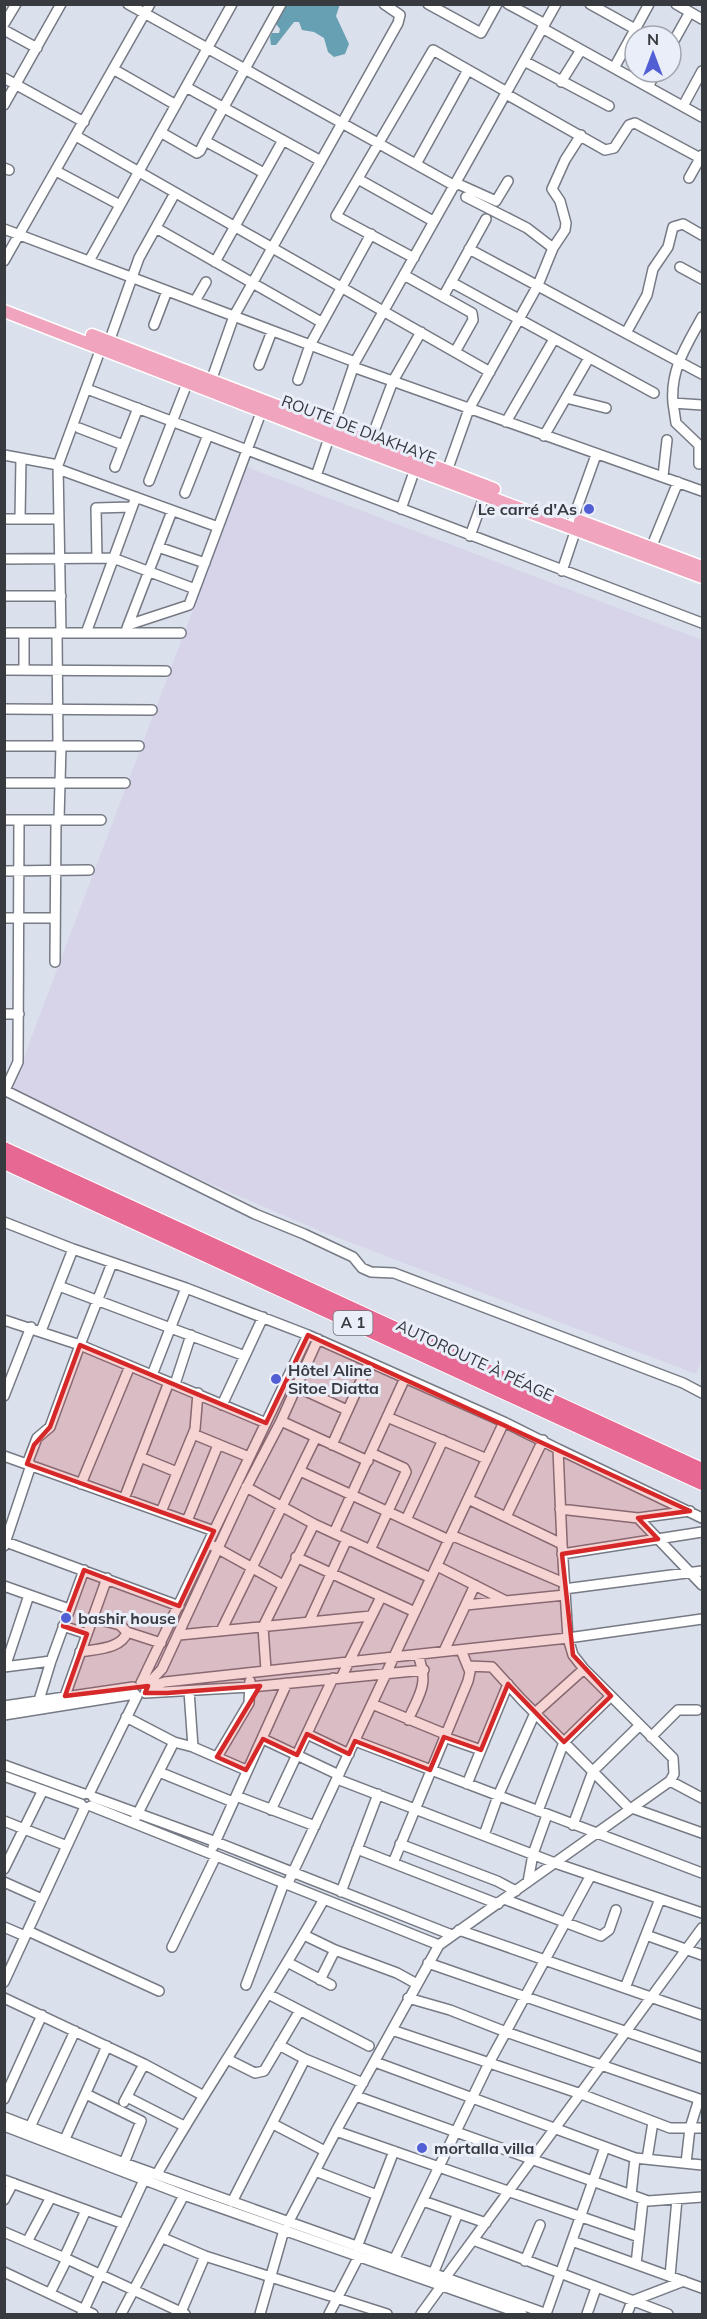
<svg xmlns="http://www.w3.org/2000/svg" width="707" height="2319" font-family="Mulish,sans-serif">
<rect width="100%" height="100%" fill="#dbe1ec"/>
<path fill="#d7d4ea" d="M247,467L702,640V1358L696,1374L320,1231L183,1172L11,1091Z"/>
<path fill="#67a0b2" d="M340,4L336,16L349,44L345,54L334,57L328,52L324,38L314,32L302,30L299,22H294L276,45H271L270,37L272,33H279L280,29L276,24L283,5Z"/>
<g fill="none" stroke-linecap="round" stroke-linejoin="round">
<defs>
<path id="minor" d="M128,4L455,186
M428,4L481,33L497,4
M508,4L545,24
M590,4L635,29
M676,4L702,19
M4,24L16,4
M542,28L702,117
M4,30L37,48
M671,46L690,12
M524,61L609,106
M614,68L649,4
M113,69L176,105
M4,78L84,122
M561,82L581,50
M186,87L321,161
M648,87L656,72
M506,94L605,150L614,148L629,125L635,123L702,159
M4,105L61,4
M683,106L702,71
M162,133L197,153L200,151L205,141L264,173
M76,136L490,372
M205,141L281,4
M416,164L468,70
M4,168L9,170
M56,171L120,205
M689,178L702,155
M358,179L433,221
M456,183L496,201L508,181
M466,197L527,228L553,248
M156,228L321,322
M4,229L355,362
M469,249L702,374
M414,258L336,216L433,50L507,92
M4,261L150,4
M89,261L232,4
M215,262L283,140
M680,267L702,279
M404,275L472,313L473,320L455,352
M451,282L654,393
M443,297L486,219
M195,301L206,282
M702,317C687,345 670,369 673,403L702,405
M154,325L167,291
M626,333L647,295L653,269L668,247L673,227L683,224L702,235
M109,342L139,258L175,193
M259,365L272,331
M353,367L702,491
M298,380L310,345L371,234
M211,381L234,316L398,23L400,15L384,4
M87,389L702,623
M566,398L606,408
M673,403L676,423L699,445V464
M506,422L554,339
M79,428L123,445
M544,436L589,358
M370,442L393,381L421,332
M4,455L58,465
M115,467L138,408
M58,469L218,527
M447,471L469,409L538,285L553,248L565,230L566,223L560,201L552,189L565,160L581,135
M316,476L355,362L556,4
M663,476L667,440
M149,481L188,381
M185,493L208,435
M401,509L415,469
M4,519H59
M20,519L21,458
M573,519L596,455
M470,536L485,494
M158,547L205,563
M651,548L678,482
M97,558L96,508L132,507
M4,559L113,558L195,589
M562,571L576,529
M4,596H61
M128,625L189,605L262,410
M127,628L172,511
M4,633H181
M57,633L58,746
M61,633L58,465L101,348
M86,633L136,497
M4,670L166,671
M24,670V633
M4,709L152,710
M4,746H139
M4,783H125
M4,820H101
M59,820L61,746
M4,871L89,870
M4,918H55
M55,962L56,820
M4,1014H19
M4,1090L255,1214L304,1234L353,1257L362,1268L371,1272L394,1273L683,1383L702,1393
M5,1090L18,1062L19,820
M4,1222L73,1249L186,1288L308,1335L504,1422L558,1449L562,1544L568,1638L573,1655L584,1669L673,1758L674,1774L670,1781L439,1945L336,2131L288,2223
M59,1286L245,1356
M4,1320L80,1345L266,1423
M41,1331L73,1249
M152,1375L186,1288
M175,1384L191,1335
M297,1387L347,1410
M4,1396L31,1327
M222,1405L263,1317
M387,1417L487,1459
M281,1421L368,1461
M193,1434L249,1457
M332,1445L369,1363
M558,1449L702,1518
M4,1456L214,1531
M140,1457L177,1472
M27,1464L37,1438L50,1427L80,1345L112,1263
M300,1471L449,1540
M81,1484L130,1366
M246,1487L314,1524L431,1578
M124,1499L169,1382
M468,1499L562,1544
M560,1509L638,1518L690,1511
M161,1512L195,1429L198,1393
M506,1517L543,1440
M638,1518L702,1585
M406,1520L443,1440
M187,1521L218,1445
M334,1533L405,1378
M451,1535L564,1583
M6,1542L179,1606
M4,1546L31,1465
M213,1546L283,1585
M370,1550L406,1472L404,1468L371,1453
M562,1554L702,1532
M296,1557L415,1612
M437,1566L504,1600
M4,1586L69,1609
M564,1589L702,1571
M466,1605L565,1595
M93,1618L120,1625L127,1632L161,1643
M309,1622L347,1539
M63,1626L87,1634
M221,1631L316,1437
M179,1635L371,1616
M444,1651L475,1585
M80,1652C96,1649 122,1649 127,1632
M468,1666L492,1667L521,1699L630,1809
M4,1667L51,1661
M5,1667L29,1595
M266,1670L263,1627L314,1524
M341,1678L381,1597
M141,1683L308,1335
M145,1687L162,1669L244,1492L281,1421L318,1339
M146,1688L165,1682L568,1638L702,1619
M189,1691L193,1747
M145,1693L250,1687L424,1670
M65,1696L107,1578
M372,1704L445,1734
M4,1706L133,1687
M43,1709L39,1700L51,1661L84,1570
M4,1715L135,1694
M126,1717L174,1742L193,1747L246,1770
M408,1720C420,1693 429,1685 418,1655
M307,1734L349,1754
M444,1737L481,1750
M651,1737L678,1710H697
M263,1739L339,1775
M355,1741L702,1873
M217,1757L249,1703L250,1681
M4,1765L84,1794
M159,1772L233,1802
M4,1776L81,1804
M337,1779L555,1863L702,1913
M670,1781L702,1798
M467,1784L508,1684
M89,1794L137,1696
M236,1796L315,1826
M93,1797L216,1842L452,1935
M91,1806L439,1945
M632,1808L702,1833
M271,1810L333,1678
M538,1811L564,1742L611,1696
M136,1817L174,1742
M4,1821L67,1846
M573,1825L593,1771L640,1725
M484,1835L498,1796L535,1713L584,1669
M400,1844L497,1881L516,1891
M213,1847L287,1683
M357,1849L498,1904
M393,1863L468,1681L470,1672L461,1650
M4,1869L43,1790
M4,1882L42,1899
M528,1882L533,1854L547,1815
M287,1885L504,1422
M341,1892L378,1794
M504,1899L601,1936L609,1930L616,1910
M4,1927L25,1936
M459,1930L702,2015
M28,1931L159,1991
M304,1935L335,1950
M646,1935L702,1955
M172,1947L216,1856
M287,1962L331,1985
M428,1963L702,2058
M320,1980L335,1950L397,1973L417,1984
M4,1982L85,1807
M246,1985L284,1883
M625,1988L660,1899
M268,1994L369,2046
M4,1998L144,2064L204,2096
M408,1998L450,2010L506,2032L702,2100
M392,2030L581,2094L670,2128H702
M279,2045L305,2059
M227,2059L255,2073L264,2071L299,2012
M375,2062L635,2158L702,2165
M86,2094L141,2121L124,2163
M356,2096L648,2201L702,2197
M127,2097L184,2126
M4,2099L42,2015
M124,2102L144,2064
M4,2117L124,2163L547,2314
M273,2124L325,2151
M4,2126L184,2195L522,2314
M30,2127L75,2031
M336,2131L639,2237
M65,2139L107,2046
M647,2159L653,2122
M686,2163L690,2128L699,2099
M315,2171L377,2195
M157,2174C210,2081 272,1993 324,1899
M4,2180L124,2224
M631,2195L635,2158
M4,2200L13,2183
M423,2201L486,2223
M232,2202L305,2059L363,2083
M4,2232L67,2259L185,2314
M163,2238L205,2256L387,2314
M473,2240L668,2314
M572,2241L702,2288
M27,2242L51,2197
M357,2247L394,2151
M64,2258L86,2210
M394,2260L489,2063L591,1875
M525,2261L540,2225
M636,2264L643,2200
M4,2272L93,2314
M433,2274L458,2213
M670,2276L677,2199
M445,2278L702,1928
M50,2293L67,2259
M181,2312L205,2256
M82,2314L144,2180
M121,2314L184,2195
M260,2314L284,2230
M329,2314L359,2256
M421,2314L442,2285
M546,2314L605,2147
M587,2314L596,2288
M627,2314L632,2301L684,2281"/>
<path id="major" d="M4,311L329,437L702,577
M92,335L494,489
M580,521L702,567"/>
<path id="highway" d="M4,1149L702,1470
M4,1162L702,1483"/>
</defs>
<use href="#minor" stroke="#757a84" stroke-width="12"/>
<use href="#major" stroke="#fff" stroke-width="15"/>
<use href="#highway" stroke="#fff" stroke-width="16"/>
<use href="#minor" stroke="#fff" stroke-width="9"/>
<use href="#major" stroke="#f0a4be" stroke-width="12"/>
<use href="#highway" stroke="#e66893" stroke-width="14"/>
</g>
<path fill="#d62828" fill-opacity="0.2" stroke="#d62828" stroke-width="4.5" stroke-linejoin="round" d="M308,1335L690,1511L638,1518L658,1539L562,1554L573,1655L611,1696L564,1742L508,1684L481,1750L444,1737L430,1770L355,1741L349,1754L307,1734L297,1755L263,1739L246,1770L217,1757L260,1686L167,1693H145L148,1686L65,1696L87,1634L63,1626L84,1570L179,1606L214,1531L27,1464L34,1445L50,1427L80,1345L266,1423Z"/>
<g fill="#515ed4" stroke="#e9eef9" stroke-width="2">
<circle cx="589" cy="509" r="6"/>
<circle cx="276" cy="1379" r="6"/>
<circle cx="66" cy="1618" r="6"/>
<circle cx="422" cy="2148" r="6"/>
</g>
<g text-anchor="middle" stroke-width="6" stroke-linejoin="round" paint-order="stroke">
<rect fill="#e9eef9" stroke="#6c7076" stroke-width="1.5" x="333.5" y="1311" width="39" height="24" rx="4.5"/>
<g font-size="15" font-weight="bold" fill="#373a3e">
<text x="353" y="1328">A 1</text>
</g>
<g font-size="16" fill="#373a3e" stroke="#e9eef9">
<text transform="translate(359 429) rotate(21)" y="6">ROUTE DE DIAKHAYE</text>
<text transform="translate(475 1360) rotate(25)" y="6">AUTOROUTE À PÉAGE</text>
</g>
<g font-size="16" font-weight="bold" fill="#373a3e" stroke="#e9eef9" text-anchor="start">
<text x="577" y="515" text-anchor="end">Le carré d'As</text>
<text x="288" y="1376">Hôtel Aline<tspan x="288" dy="18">Sitoe Diatta</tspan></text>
<text x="78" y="1624">bashir house</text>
<text x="434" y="2154">mortalla villa</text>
</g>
</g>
<rect width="707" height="2319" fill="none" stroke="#373a3e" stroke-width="12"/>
<g transform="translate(653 54)"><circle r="28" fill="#e9eef9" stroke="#a2a6ae" stroke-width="1.5"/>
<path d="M0-4.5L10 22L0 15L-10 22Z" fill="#515ed4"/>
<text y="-9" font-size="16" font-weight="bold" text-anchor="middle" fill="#373a3e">N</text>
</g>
</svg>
